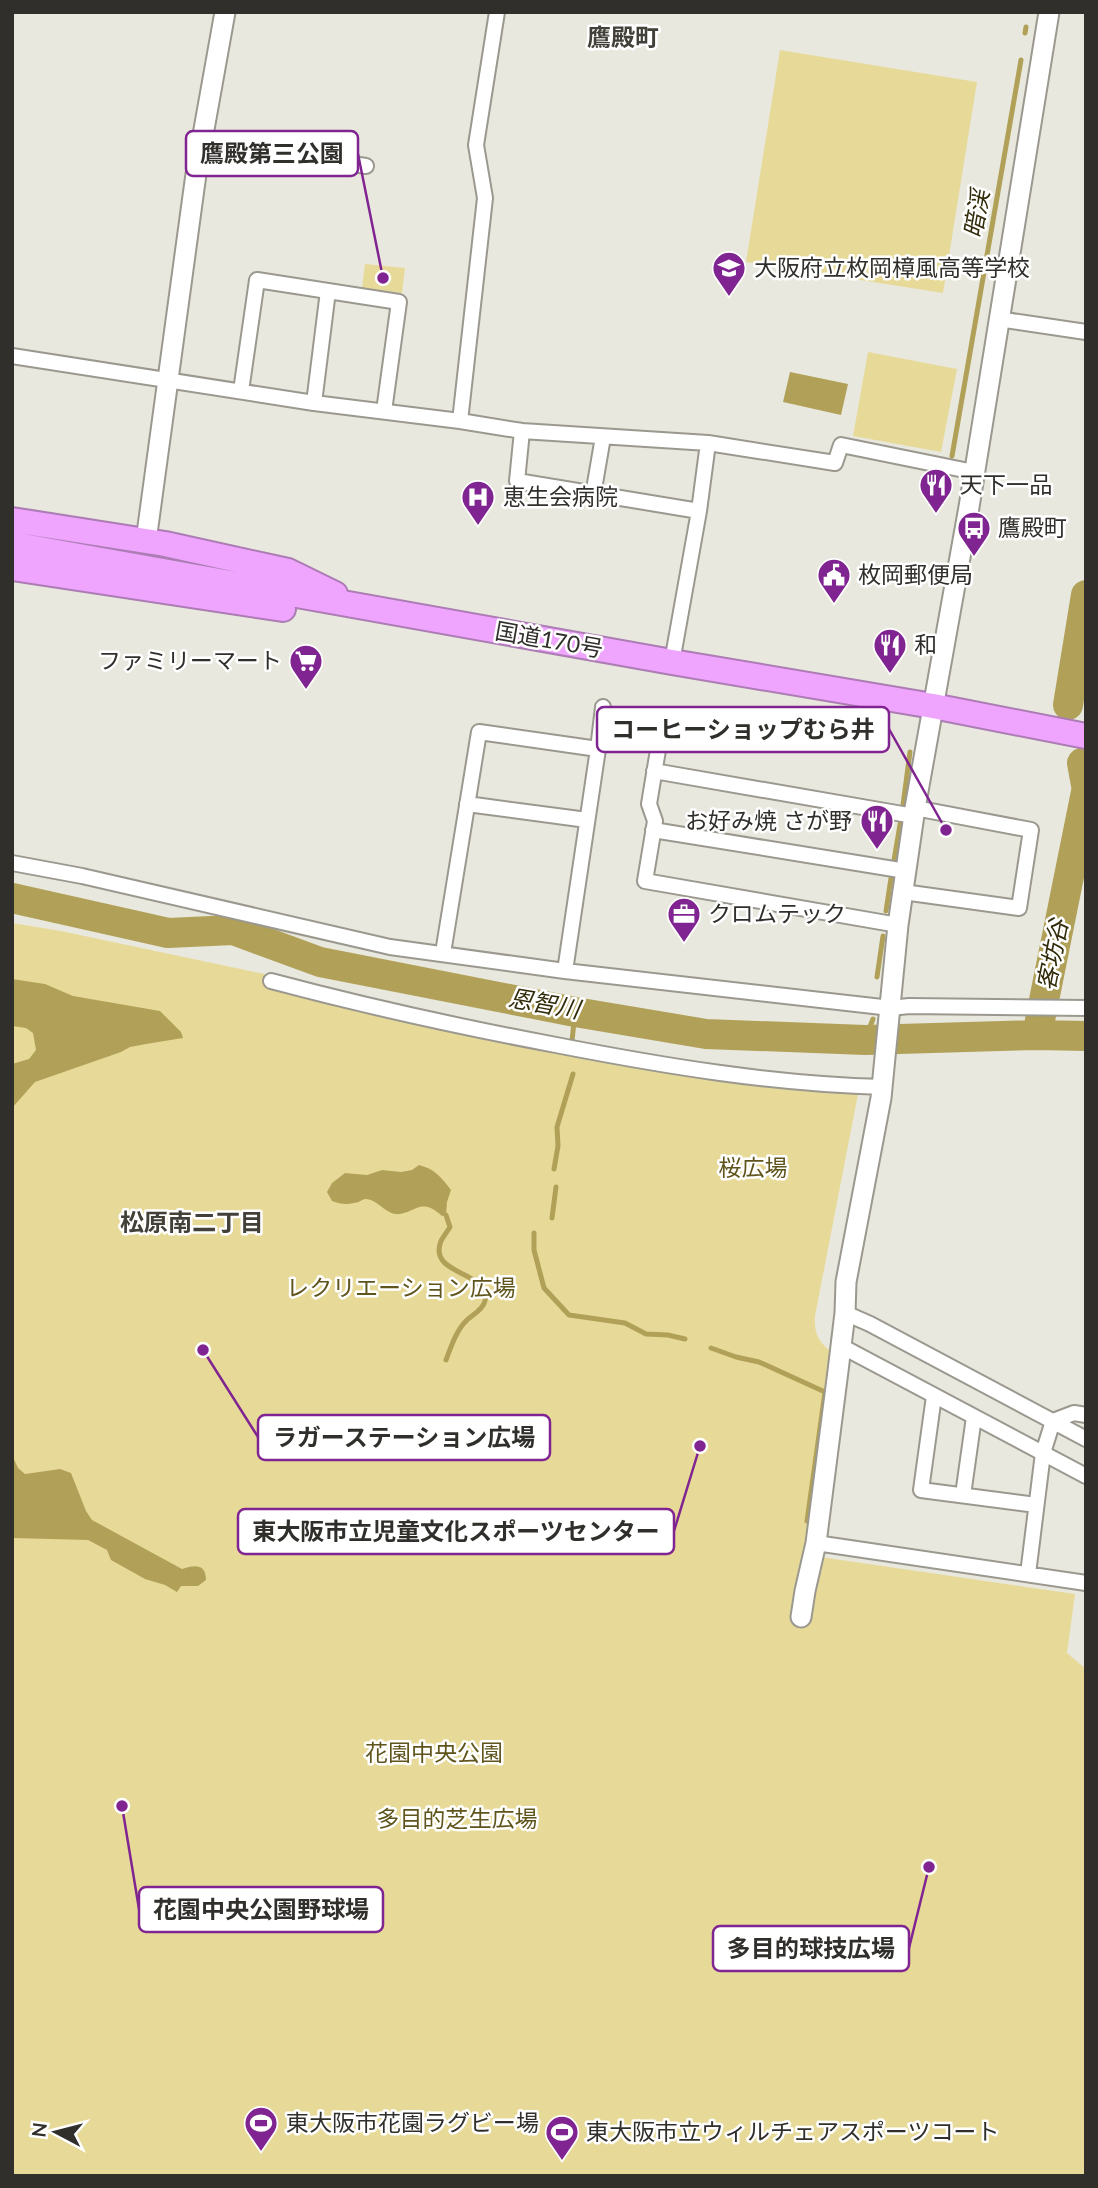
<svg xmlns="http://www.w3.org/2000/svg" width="1098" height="2188" font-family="Lato,'Noto Sans JP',sans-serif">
<rect width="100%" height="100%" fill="#e9e8de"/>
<path fill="#e7da99" d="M780,50L977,82L943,293L746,262Z
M365,264L405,268L402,293L362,288Z
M868,352L957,369L941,452L853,436Z
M12,923L61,931L312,984L585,1057L652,1071L858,1094L815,1316C814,1334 818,1342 833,1353L807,1555L1075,1594L1067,1653L1086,1669V2176H12Z"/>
<path fill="#b1a158" d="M790,372L848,384L841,415L783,402Z
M12,979L45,984L73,996L160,1011L181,1032L183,1038L146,1044L130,1047L121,1052L35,1082L12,1108V1064L29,1059L36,1050L33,1033L26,1028L12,1026Z
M419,1165C435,1169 441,1177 451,1190L447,1202L446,1215L442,1216C419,1195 414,1216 395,1214C384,1212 377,1199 365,1199C361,1200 358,1203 354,1203C346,1205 340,1204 332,1201L327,1192L332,1183L345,1173L367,1175L382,1170L401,1172L412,1170Z
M12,1455L18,1468L25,1474L60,1469L71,1473L86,1511L92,1520L182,1569C194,1565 206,1563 206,1580L198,1586H181L177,1592L165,1585L145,1579L111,1560L107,1550L88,1540L12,1538Z"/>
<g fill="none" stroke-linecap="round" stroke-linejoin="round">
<path stroke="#b1a158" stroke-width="5" d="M1025,33L1026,27
M952,456L1021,60
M903,805L910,752
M894,860L901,819
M886,911L891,878
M877,977L883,936
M865,1040L873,1019
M572,1041L575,1012
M554,1169L558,1146L557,1127L573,1074
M552,1218L556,1187
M534,1233V1250L544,1288L569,1315L625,1323L646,1334L668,1335L685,1339
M711,1348L736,1357L759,1362L825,1392L807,1521
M446,1360C451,1347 456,1331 466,1321C472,1315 483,1310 485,1301C492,1271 427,1276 441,1241C443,1237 447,1232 450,1227L446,1215"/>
<path stroke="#b1a158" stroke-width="30" d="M1068,705L1086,595
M1082,763L1086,785
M12,898L168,933L233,930L320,962L575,1012L706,1034L865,1040L1037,1035L1086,1036
M1037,1035L1086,792"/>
<defs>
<path id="street" d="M201,142L366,166
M998,319L1086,332
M12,356L314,403L460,421L522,431L708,443L835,463L841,445L974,472
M241,391L257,280L399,302L384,411
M314,403L328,291
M460,421L485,198L476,145L497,12
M522,431L517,481L699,511
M593,495L603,437
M672,662L699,511L708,443
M660,738L649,804L655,821L645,881L898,925
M598,749L603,707
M654,771L914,816
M467,804L587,820
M653,830L906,871
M12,863L82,876L390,947L565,971L891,1008L909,1006L1086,1008
M903,892L1019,908L1031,830L915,808
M443,953L479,732L598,749L565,971
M271,981C365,1006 460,1027 556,1045C664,1066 772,1084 883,1087
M845,1313L870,1324L1086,1439
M841,1346L1086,1476
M934,1396L921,1490L1036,1505
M963,1495L974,1417
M816,1543L1086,1583
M1028,1574L1043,1453L1053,1421L1074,1413L1086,1415"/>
<path id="secondary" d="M146,541L196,174L225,12
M801,1617L805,1591L816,1543L838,1371L845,1313L846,1282L881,1098L898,925L915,808L969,507L1049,12"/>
<path id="highway" d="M12,520L165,544L288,571L335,594
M12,544L672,662L933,706L1086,736
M12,568L283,609"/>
</defs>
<use href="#street" stroke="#9a988f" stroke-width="18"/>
<use href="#secondary" stroke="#9a988f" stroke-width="23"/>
<use href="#highway" stroke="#ac7cb4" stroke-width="28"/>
<use href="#street" stroke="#fff" stroke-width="14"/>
<use href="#secondary" stroke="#fff" stroke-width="19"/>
<use href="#highway" stroke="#efa5fd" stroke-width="24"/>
</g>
<defs>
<symbol id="school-pin" viewBox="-11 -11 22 30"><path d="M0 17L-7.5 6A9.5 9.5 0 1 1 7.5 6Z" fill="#802491" stroke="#fff"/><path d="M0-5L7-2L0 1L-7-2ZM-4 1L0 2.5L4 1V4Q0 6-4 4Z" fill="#fff"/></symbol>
<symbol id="restaurant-pin" viewBox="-11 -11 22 30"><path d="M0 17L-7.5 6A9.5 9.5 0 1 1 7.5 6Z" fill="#802491" stroke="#fff"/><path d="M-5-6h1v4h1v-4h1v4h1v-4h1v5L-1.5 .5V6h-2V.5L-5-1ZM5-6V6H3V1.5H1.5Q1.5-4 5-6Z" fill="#fff"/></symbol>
<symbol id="hospital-pin" viewBox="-11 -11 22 30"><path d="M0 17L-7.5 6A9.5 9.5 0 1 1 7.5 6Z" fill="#802491" stroke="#fff"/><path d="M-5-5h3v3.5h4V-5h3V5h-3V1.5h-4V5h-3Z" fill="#fff"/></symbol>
<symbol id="bus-pin" viewBox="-11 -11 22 30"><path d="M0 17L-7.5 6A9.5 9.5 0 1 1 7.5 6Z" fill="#802491" stroke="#fff"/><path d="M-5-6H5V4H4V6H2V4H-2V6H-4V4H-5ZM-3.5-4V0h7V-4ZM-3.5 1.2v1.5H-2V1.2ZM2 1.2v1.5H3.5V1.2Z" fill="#fff"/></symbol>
<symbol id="civic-pin" viewBox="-11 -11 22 30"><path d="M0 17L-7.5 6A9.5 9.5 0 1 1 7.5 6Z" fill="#802491" stroke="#fff"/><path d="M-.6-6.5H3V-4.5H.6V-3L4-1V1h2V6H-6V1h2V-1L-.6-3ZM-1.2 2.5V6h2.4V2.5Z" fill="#fff"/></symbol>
<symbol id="supermarket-pin" viewBox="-11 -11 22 30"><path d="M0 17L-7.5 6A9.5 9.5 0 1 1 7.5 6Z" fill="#802491" stroke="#fff"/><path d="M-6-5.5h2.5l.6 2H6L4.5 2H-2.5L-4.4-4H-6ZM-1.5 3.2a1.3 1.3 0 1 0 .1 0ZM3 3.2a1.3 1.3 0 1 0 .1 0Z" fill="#fff"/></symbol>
<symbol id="office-pin" viewBox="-11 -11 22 30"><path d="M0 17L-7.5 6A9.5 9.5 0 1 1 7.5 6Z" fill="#802491" stroke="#fff"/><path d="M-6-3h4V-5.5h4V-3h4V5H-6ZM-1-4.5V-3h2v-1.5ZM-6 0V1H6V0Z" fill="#fff"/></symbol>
<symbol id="stadium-pin" viewBox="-11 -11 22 30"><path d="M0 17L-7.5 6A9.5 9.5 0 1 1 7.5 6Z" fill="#802491" stroke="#fff"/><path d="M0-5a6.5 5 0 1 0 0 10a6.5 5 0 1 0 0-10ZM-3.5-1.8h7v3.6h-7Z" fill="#fff"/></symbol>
</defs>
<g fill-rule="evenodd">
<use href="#school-pin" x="710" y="249" width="38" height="52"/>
<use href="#restaurant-pin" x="917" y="466" width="38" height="52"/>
<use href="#hospital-pin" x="459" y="478" width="38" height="52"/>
<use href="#bus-pin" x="955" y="509" width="38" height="52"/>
<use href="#civic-pin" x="815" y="556" width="38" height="52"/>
<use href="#restaurant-pin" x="871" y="626" width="38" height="52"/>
<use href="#supermarket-pin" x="287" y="642" width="38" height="52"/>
<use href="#restaurant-pin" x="858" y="802" width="38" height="52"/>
<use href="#office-pin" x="665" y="895" width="38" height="52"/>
<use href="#stadium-pin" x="242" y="2104" width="38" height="52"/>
<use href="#stadium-pin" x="543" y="2113" width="38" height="52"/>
</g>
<g text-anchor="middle" stroke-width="5" stroke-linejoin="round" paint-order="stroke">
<g font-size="23" fill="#302f2b" stroke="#fff" text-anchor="start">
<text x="754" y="276">大阪府立枚岡樟風高等学校</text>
<text x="960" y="493">天下一品</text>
<text x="503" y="505">恵生会病院</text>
<text x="998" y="536">鷹殿町</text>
<text x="858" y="583">枚岡郵便局</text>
<text x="914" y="653">和</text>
<text x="282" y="669" text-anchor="end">ファミリーマート</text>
<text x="852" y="829" text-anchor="end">お好み焼 さが野</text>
<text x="708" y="922">クロムテック</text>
<text x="286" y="2131">東大阪市花園ラグビー場</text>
<text x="586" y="2140">東大阪市立ウィルチェアスポーツコート</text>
</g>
<g font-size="23" fill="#302f2b" stroke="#fff">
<text transform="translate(549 640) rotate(10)" y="8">国道170号</text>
</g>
<g font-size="23" fill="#5f541c" stroke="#fff">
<text x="753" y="1176">桜広場</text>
<text x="401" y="1296">レクリエーション広場</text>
<text x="434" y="1761">花園中央公園</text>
<text x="457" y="1827">多目的芝生広場</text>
</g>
<g font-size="24" font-weight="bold" fill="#424038" stroke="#fff">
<text x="623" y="46">鷹殿町</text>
<text x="192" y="1231">松原南二丁目</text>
</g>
<g font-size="24" font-style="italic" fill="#322b09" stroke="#fff">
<text transform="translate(977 214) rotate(-80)" y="8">暗渓</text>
<text transform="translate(1053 955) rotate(-79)" y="8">客坊谷</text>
<text transform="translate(544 1004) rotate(10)" y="8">恩智川</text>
</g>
</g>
<path fill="none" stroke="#802491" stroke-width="2.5" d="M383 278L358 154M946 830L889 729M203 1350L258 1437M700 1446L674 1531M122 1806L139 1909M929 1867L909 1948"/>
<g fill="#802491" stroke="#fff" stroke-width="2.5">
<circle cx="383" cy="278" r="7"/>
<circle cx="946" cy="830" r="7"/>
<circle cx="203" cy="1350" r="7"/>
<circle cx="700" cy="1446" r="7"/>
<circle cx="122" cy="1806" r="7"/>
<circle cx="929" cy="1867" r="7"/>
</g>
<g fill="#fff" stroke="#802491" stroke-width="2.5">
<rect x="186" y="131" width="172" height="45" rx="7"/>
<rect x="597" y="707" width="292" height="45" rx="7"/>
<rect x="258" y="1415" width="292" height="45" rx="7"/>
<rect x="238" y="1509" width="436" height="45" rx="7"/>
<rect x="139" y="1887" width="244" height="45" rx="7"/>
<rect x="713" y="1926" width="196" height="45" rx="7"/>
</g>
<g font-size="24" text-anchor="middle" font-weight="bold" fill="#302f2b">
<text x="272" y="162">鷹殿第三公園</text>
<text x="743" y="738">コーヒーショップむら井</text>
<text x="404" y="1446">ラガーステーション広場</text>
<text x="456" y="1540">東大阪市立児童文化スポーツセンター</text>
<text x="261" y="1918">花園中央公園野球場</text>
<text x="811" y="1957">多目的球技広場</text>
</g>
<rect width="1098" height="2188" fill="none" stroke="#302f2b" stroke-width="28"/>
<g transform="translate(56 2132) rotate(277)" stroke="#ffffff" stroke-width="5" paint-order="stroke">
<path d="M0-5L12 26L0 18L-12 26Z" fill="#302f2b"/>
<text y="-10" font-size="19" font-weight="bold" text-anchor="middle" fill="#302f2b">N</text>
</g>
</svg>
